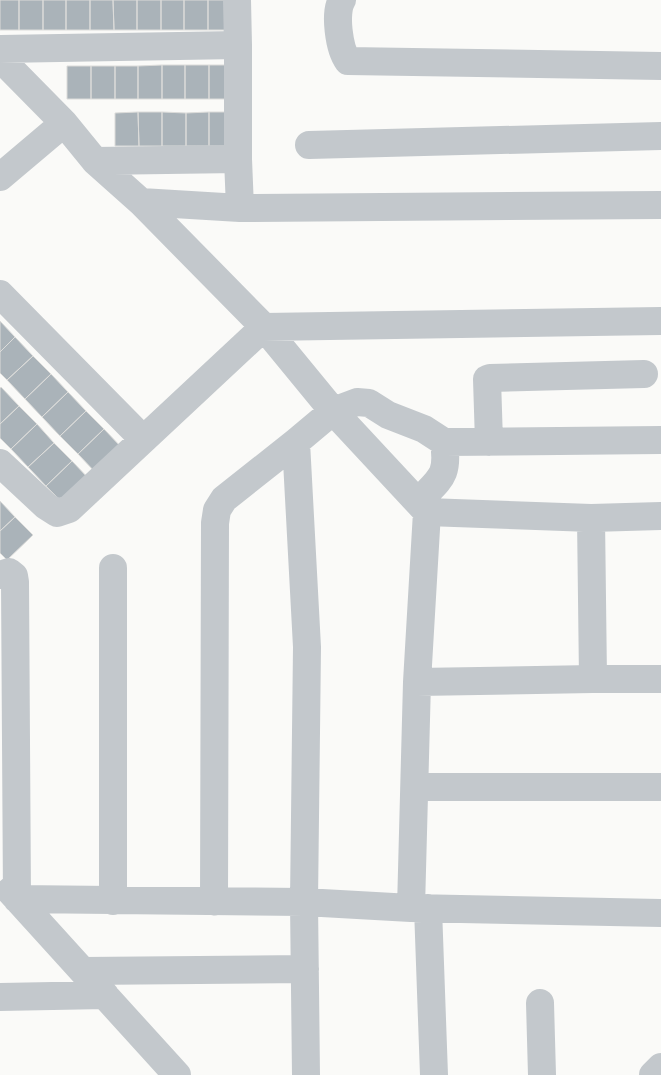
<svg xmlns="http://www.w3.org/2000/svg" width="661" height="1075" font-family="Roboto,sans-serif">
<rect width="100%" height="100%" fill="#fafaf8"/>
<path fill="#aab3b9" stroke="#dcdcda" d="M0,0H19V30H0Z
M19,0H43V30H19Z
M43,0H66V30H43Z
M66,0H90V30H66Z
M90,0H113L114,30H90Z
M113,0H137V30H114Z
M137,0H161V30H137Z
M161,0H184V30H161Z
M184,0H208V30H184Z
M208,0H231V30H208Z
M162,65V99H138V66Z
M162,65H185V99H162Z
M185,65H209V99H185Z
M209,65H232L233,99H209Z
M67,66H91V99H67Z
M91,66H115V99H91Z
M115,66H138V99H115Z
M138,112H162V146H139Z
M138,112L139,146H115V113Z
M162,112L186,113V146H162Z
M209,112V146H186V113Z
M209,112H233V146H209Z
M0,321L15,337L0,352Z
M15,337L33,356L7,380L0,373V352Z
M33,356L51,374L25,399L7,380Z
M51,374L68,392L42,417L25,399Z
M1,387L19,406L0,424V388Z
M68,392L86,411L60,436L42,417Z
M19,406L37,424L11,449L0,438V424Z
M86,411L104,429L78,454L60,436Z
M37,424L54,443L28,467L11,449Z
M104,429L122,448L96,473L78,454Z
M54,443L72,461L46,486L28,467Z
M72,461L90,480L64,504L46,486Z
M0,501L15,517L0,531Z
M15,517L33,535L7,560L0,553V531Z"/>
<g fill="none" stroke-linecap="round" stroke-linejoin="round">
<path stroke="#c3c8cc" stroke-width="28" d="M342,0C334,12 339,49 348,61L661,66
M0,49L238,45L237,0
M0,58L64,123L95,161L141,202L264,327L333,411L427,512L591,518L593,679L417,682L427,512
M309,145L661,136
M238,159L240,208
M95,161L238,159V45
M0,177L64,123
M141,202L240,208L661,205
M0,294L143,439
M296,442L307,647L304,902L306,1075
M444,442L661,440
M489,442L487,379L490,378L644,374
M0,463L46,506L57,513L69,509L264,327L661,321
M591,518L661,516
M113,568V901
M0,575L9,572L14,576L15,582L17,899L304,902L411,908L417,682
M593,679H661
M415,787H661
M10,891L177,1075
M214,902L215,523L217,510L224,499L296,442L333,411L357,402L369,403L388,415L424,429L444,442C449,477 440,478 418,502
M411,908L661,913
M428,908L434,1075
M83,971L305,969
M0,997L105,995
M540,1003L542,1075
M653,1075L661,1067"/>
</g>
</svg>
